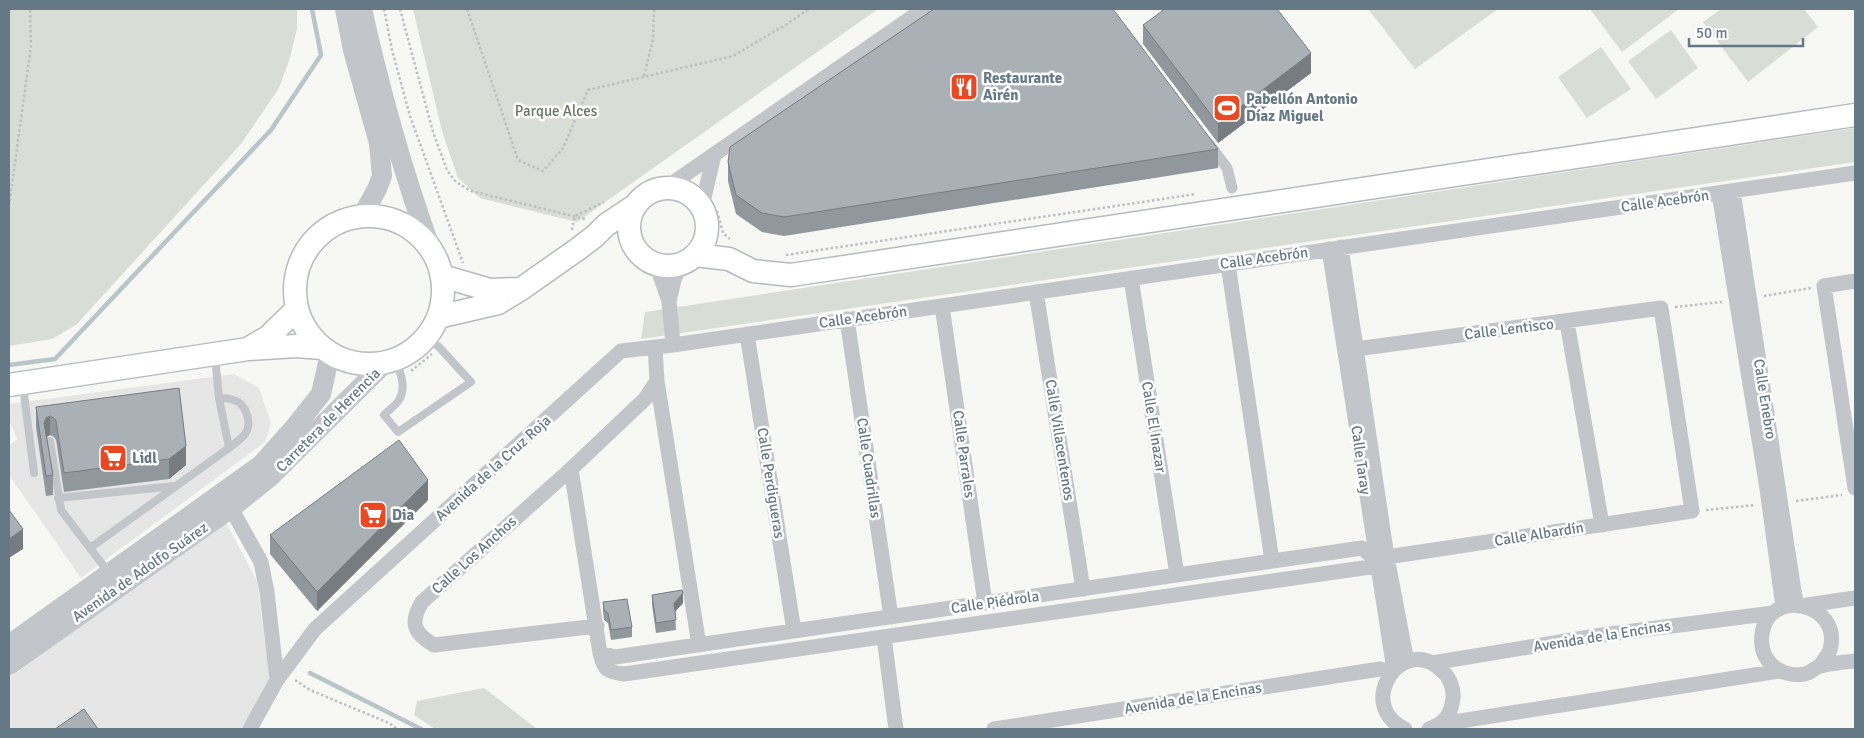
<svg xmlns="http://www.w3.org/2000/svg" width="1864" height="738" font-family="Signika,sans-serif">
<rect width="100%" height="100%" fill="#f7f7f4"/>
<path fill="#e5e6e5" d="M234,374L259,388L271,423L265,442L81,578L9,475V446L17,439L9,420V404Z
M225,521L257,581L270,679L242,729H9V678Z"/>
<path fill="#d8ded5" d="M9,9H297V29L289,61L279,88L241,144L76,325L52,339L9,346Z
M413,9H878L577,222L480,198L458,178L442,131Z
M1368,9H1498L1415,69Z
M1590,9H1679L1622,52Z
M1721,9H1804L1818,27L1748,82L1703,22Z
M1671,30L1698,68L1656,99L1628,61Z
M1601,47L1631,89L1587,118L1558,77Z
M1855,128V162L641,339L645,312Z
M484,688L537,729H435L414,715L417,701Z"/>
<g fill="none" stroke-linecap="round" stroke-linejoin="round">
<path stroke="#b8c6c9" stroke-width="4.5" d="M9,365L55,359L271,130L321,55L312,9
M310,673L421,729"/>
<defs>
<path id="secondary" d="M629 227a39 39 0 1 1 78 0a39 39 0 1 1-78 0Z
M295 290a74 74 0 1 1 148 0a74 74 0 1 1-148 0Z
M695,255L729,259L753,271L791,275L1855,115
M442,276L490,290L518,289
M438,317L498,303L521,289L578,249L595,236L606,225L636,205
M249,348L268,337L297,309
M9,385L248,349L296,346L322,348"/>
</defs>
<use href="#secondary" stroke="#b4babe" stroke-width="25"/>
<path stroke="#bcbfc1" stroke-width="2.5" stroke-dasharray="2.5 2.5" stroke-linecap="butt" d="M384,9L392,50L410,116L463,263
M400,9L433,132L447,170L456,182L471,191L585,219
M467,9L518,160L543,171L563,148L588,90L733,56L787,24L809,9
M644,76L653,39L654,9
M639,187L654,180
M9,206L31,46L30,9
M717,211L723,233L730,239
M572,230L575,216L604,202
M786,255L1196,194
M1764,296L1811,288
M1675,307L1722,302
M411,371L432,354
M1796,501L1842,495
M1706,510L1756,505
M295,680L310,690L389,723L397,729"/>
<path stroke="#c2c6ca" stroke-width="8" d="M215,356L219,398L229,448
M395,359C400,371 407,387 399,400C396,405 389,410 384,415L398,432L471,382L439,347L426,337
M23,386L34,473
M50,441L61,510L109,573
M58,498L175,486
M90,548L229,448C234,444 241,439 245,434C248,430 249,424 248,419C245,402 235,398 219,398"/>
<path stroke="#c2c6ca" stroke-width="11" d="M1209,144L1227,168L1232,188"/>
<path stroke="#c2c6ca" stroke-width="15" d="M667,187L924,9
M1733,191L1795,598L1798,606
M1719,193L1767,489L1783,607
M702,206L714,155
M1341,247L1387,557L1407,662
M1329,249L1394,670
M1228,264L1272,561
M1131,278L1177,575
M1855,281L1824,286L1855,488
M1036,292L1083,589
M669,301L674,280L681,264
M942,306L985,603
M847,319L891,617
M1567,322L1602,525
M747,334L794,631
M673,345L1855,173
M657,381L699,645
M571,469L600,653C604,670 607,672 624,674L1377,566
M231,508L261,562L267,592L277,680
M1807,605L1855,598
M597,626L434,645C413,633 410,622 422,602L571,469L645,399L657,381L655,347
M884,637L896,729
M600,653L615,657L1362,548L1375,559L1387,557L1692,511L1661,308L1356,349
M1432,663L1602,635L1773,613
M1820,666C1823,661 1828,655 1830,650C1843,602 1768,587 1762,634C1761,642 1762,652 1767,659C1775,672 1794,678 1808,673C1812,671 1816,667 1821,666C1832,663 1844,662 1855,661
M1441,724L1780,671
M250,729L277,680L315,629L621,351L673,345L669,301L656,264
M994,729L1380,669L1392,672
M1405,729C1358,707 1395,644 1432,663C1435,665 1439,668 1442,671C1449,676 1454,688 1453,698C1451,715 1445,723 1429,729"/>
<path stroke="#c2c6ca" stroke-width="20" d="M345,9L353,50L379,143L382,176L377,189L362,216
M362,9C380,90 402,169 430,247
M9,645L261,465L294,428L321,394L330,354
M9,665L231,508L270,477L386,362"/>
<use href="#secondary" stroke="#fff" stroke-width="22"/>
</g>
<path fill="#91989d" d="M1143,25L1311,73L1218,143L1143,44Z
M1218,149V168L784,236L762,232L736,214L728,181V162Z
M36,407L186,465L169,479L64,492L56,440L54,437L50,435L47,437L53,475V495L46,496L36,427Z
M428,500L317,611L270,554V535Z
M652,595L683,603L675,611L676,630L656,633L652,605Z
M603,602L632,627V637L611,640L608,623L604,620L603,612Z"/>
<path fill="#767c80" d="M1311,53V73L1218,143V124Z
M50,416V435L46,437L44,423L46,418Z
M186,446V465L169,479V459Z
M428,480V500L317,611V592Z
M23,529V549L9,558V539Z
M683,593V603L674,613V603Z"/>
<path fill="#a9b1b7" stroke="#767c80" d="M934,9H1113L1218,149L784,217L762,213L736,195L728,162L730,147Z
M1165,9H1277L1311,53L1218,124L1143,25Z
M179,388L186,446L169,459L64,473L56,421L54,418L50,416L46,418L44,423L53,475L46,476L36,407Z
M399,440L428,480L317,592L270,535Z
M9,510L23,529L9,539Z
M682,590L683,593L674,603L676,620L656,623L652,595Z
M627,599L632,627L611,630L608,613L604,610L603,602Z
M84,709L98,729H55Z"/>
<defs>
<symbol id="restaurant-square" viewBox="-11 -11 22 22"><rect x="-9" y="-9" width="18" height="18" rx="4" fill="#e84822" stroke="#fff"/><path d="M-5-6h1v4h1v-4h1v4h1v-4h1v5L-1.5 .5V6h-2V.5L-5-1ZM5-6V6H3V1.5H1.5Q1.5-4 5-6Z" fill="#fff"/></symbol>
<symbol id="stadium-square" viewBox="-11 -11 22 22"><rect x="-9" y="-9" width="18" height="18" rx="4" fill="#e84822" stroke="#fff"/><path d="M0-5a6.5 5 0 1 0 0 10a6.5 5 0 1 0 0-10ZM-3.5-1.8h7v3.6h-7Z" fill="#fff"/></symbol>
<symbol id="supermarket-square" viewBox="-11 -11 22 22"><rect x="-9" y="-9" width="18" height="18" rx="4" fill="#e84822" stroke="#fff"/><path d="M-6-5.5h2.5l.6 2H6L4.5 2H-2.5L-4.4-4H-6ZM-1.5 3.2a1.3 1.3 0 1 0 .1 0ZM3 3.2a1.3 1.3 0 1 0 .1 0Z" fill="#fff"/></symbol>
</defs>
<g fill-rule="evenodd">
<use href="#restaurant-square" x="948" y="71" width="32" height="32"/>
<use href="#stadium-square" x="1211" y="92" width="32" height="32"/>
<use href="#supermarket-square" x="97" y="442" width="32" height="32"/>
<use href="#supermarket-square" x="357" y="499" width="32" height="32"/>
</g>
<g text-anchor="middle" stroke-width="5" stroke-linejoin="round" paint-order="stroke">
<g font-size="15" font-weight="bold" fill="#657886" stroke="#fff" text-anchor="start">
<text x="983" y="83">Restaurante<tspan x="983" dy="17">Airén</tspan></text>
<text x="1246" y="104">Pabellón Antonio<tspan x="1246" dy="17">Díaz Miguel</tspan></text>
<text x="132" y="463">Lidl</text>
<text x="392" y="520">Dia</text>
</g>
<g font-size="15" fill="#667760" stroke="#fff">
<text x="556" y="116">Parque Alces</text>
</g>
<g font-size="15" fill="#657886" stroke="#fff">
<text transform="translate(1665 201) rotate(-8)" y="5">Calle Acebrón</text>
<text transform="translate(1264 258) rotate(-8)" y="5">Calle Acebrón</text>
<text transform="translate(863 317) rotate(-8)" y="5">Calle Acebrón</text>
<text transform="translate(1509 329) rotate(-7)" y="5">Calle Lentisco</text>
<text transform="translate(1765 399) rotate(81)" y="5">Calle Enebro</text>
<text transform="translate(328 420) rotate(-45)" y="5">Carretera de Herencia</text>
<text transform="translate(1154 427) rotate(81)" y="5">Calle El Inazar</text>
<text transform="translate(1060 440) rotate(81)" y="5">Calle Villacentenos</text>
<text transform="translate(964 454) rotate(82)" y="5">Calle Parrales</text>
<text transform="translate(1361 460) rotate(82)" y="5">Calle Taray</text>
<text transform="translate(493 468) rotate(-42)" y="5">Avenida de la Cruz Roja</text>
<text transform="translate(869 468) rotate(82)" y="5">Calle Cuadrillas</text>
<text transform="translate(771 483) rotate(81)" y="5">Calle Perdigueras</text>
<text transform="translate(1539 534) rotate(-9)" y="5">Calle Albardín</text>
<text transform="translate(474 555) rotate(-42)" y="5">Calle Los Anchos</text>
<text transform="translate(140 572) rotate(-35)" y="5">Avenida de Adolfo Suárez</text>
<text transform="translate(995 602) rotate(-8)" y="5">Calle Piédrola</text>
<text transform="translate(1602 636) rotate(-9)" y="5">Avenida de la Encinas</text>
<text transform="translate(1193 698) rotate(-9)" y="5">Avenida de la Encinas</text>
</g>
</g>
<rect width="1864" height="738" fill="none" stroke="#657886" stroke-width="20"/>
<path d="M1689 38v8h114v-8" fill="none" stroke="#657886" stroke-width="2.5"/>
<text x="1696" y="38" font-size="15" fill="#657886" stroke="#ffffff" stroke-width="4" paint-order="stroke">50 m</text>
</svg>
